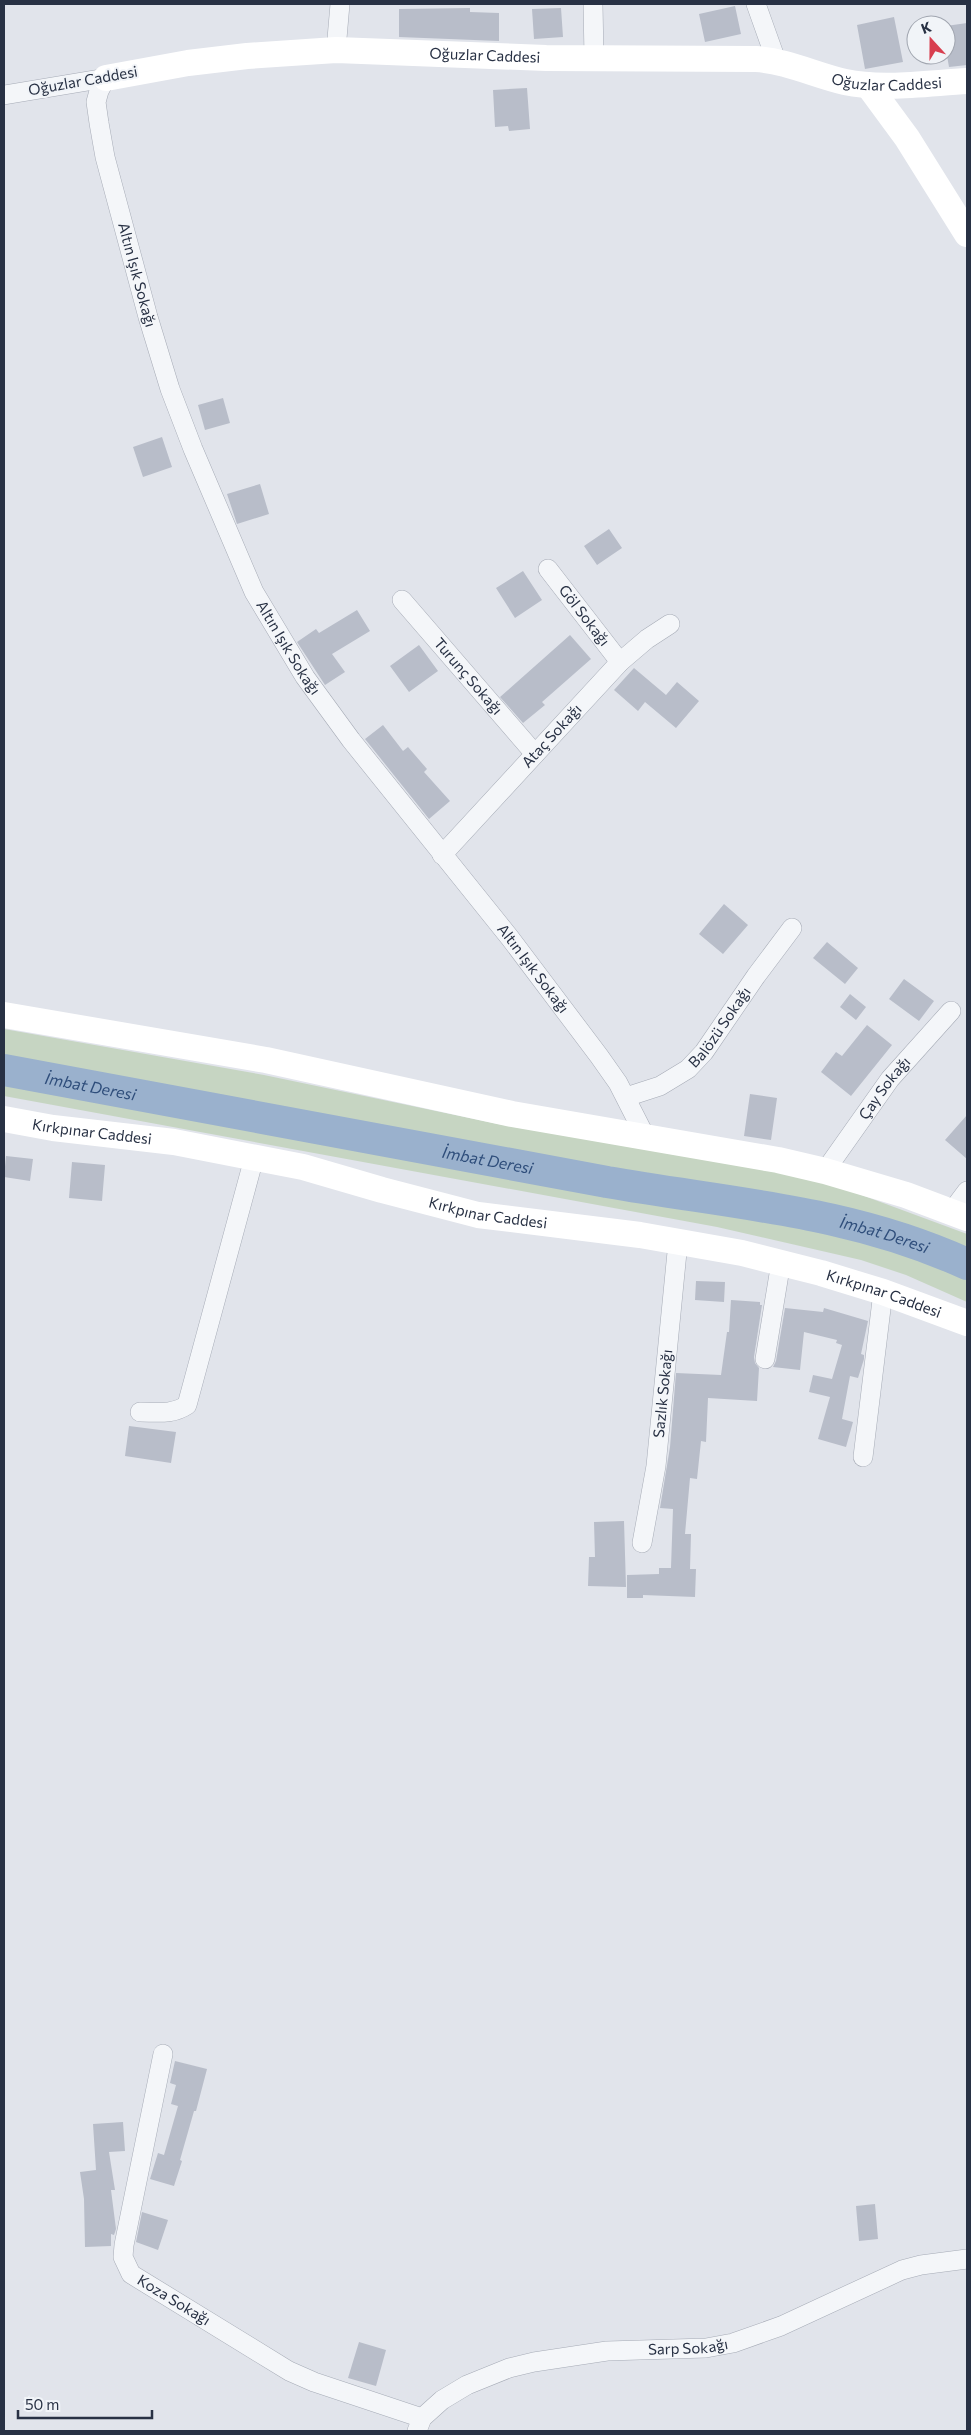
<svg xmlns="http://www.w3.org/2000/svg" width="971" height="2435" font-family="Commissioner,sans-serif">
<rect width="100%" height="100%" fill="#e1e4eb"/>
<path fill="#c6d5c2" d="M4,1029L264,1075L498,1124L821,1180L967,1234V1302L906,1275L861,1260L717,1227L4,1096Z"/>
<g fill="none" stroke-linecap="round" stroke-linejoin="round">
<path stroke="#9ab1cd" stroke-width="32" id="s1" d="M4,1070C205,1108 406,1145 607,1182C732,1204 849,1210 967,1264"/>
</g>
<path fill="#b8bdc9" d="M735,6L741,34L705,42L699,14Z
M470,8V12L499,13V41L399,37V9Z
M561,8L563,37L534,39L532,9Z
M894,17L903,62L865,69L857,25Z
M967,23V65L949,67L946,50V26Z
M527,88L530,129L509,131L508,126L495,127L493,90Z
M223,398L230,423L205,430L198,405Z
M162,437L172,467L143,477L133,447Z
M260,484L269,514L237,524L227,494Z
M609,529L622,548L597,565L584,546Z
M523,571L542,600L515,618L496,588Z
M357,610L370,631L332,654L345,672L325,685L297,642L316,629L319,633Z
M570,635L591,659L542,702L545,705L523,723L500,697Z
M419,645L438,671L409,692L390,666Z
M634,668L666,695L677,682L699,701L676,728L645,702L638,711L614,690Z
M383,725L403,751L408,747L427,769L424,772L450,801L429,819L365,739Z
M724,904L748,925L723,954L699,934Z
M827,942L858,968L845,984L813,958Z
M904,979L934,1001L919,1021L889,999Z
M850,994L866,1007L856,1020L840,1007Z
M867,1025L892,1045L851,1096L821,1072L836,1052L842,1056Z
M750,1094L777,1098L771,1140L744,1136Z
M967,1115V1159L945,1140Z
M6,1156L33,1159L30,1181L4,1177Z
M72,1162L105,1165L102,1201L69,1198Z
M696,1281L725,1282L724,1302L695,1300Z
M731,1300L760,1302V1305H762L754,1357L755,1363L759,1368L757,1401L708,1398L706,1442L701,1441L697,1479L690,1478L685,1534H691L690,1569H696L695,1597L643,1595V1598H627V1575L659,1574V1568H671L673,1509L660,1508L670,1447L676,1373L721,1375L727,1332H729Z
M785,1308L823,1312L824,1308L868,1321L861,1354L864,1355V1359L858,1378L850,1376L842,1419L853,1422L846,1447L818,1439L830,1397L809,1392L813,1375L832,1379L842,1345L836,1343L837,1340L804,1332L800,1370L773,1367L776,1361Z
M129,1426L176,1432L171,1463L125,1456Z
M624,1521L626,1587L588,1586L589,1557H595L594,1522Z
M175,2061L207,2069L196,2111H194L180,2160L182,2161L174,2186L150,2179L158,2153L164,2155L178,2106L171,2104L176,2085L170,2083Z
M123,2122L125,2151L109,2152L115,2190H111L116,2229L114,2235L111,2234V2246L85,2247L84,2199L80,2172L96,2170L93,2124Z
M875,2204L878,2239L859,2241L856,2206Z
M142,2212L168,2220L158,2250L136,2242Z
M359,2342L386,2350L376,2386L348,2378Z"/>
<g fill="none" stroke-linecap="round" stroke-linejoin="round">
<defs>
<g id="street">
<path d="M593,4L594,58"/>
<path d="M756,4L776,60"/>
<path d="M336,50L340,4"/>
<path id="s2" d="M106,78L99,91L96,102L99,123L105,157L148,317L170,389L193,449L254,592L305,677L351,740L510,938L599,1056L618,1083L646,1138"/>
<path d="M4,95L106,78"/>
<path id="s3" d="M548,569L620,662"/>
<path id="s4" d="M402,600L535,754"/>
<path id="s5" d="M442,855L620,662L647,639L670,624"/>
<path id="s6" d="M626,1097L660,1086L688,1069L704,1052L756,976L792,928"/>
<path id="s7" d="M825,1171L890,1079L951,1011"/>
<path d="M952,1211L967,1191"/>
<path d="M765,1359L781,1262"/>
<path d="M140,1412C157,1412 172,1415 187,1405L254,1158"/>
<path d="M863,1457L883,1292"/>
<path id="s8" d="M642,1543L656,1466L678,1242"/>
<path id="s9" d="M163,2054L124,2245L123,2257L131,2274L289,2371L314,2382L422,2418"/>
<path id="s10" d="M417,2431L422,2418L442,2400L467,2385L509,2368L534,2362L607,2351L706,2348L733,2343L781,2326L902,2270L921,2265L967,2259"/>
</g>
</defs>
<use href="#street" stroke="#a6abb6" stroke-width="20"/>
<use href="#street" stroke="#f4f6f9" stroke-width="19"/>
<g stroke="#fff" stroke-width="26">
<path id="s11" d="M106,78L188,63L247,56L336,50L546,58L756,59C787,61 815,75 845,82C882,90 929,83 967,81"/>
<path d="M868,85L907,138L967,234"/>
<path d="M4,1015L266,1060L512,1114L778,1160L825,1171L906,1195L967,1218"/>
<path id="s12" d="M4,1119L53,1128L174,1142L303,1167L382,1190L478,1215L640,1235L742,1253L821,1273L883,1292L967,1323"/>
</g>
</g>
<g text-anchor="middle" stroke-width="4" stroke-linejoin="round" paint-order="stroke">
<g font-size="15" fill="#283144" stroke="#f1f4f8">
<text dy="5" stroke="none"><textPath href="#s11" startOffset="381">Oğuzlar Caddesi</textPath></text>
<text dy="5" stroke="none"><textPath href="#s11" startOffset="786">Oğuzlar Caddesi</textPath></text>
<text transform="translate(83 81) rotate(-10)" y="5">Oğuzlar Caddesi</text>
<text dy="5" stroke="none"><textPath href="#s2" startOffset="204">Altın Işık Sokağı</textPath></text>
<text dy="5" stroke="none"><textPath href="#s3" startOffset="59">Göl Sokağı</textPath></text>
<text dy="5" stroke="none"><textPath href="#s2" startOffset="608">Altın Işık Sokağı</textPath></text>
<text dy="5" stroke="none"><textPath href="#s4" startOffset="101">Turunç Sokağı</textPath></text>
<text dy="5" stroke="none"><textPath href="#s5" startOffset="162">Ataç Sokağı</textPath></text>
<text dy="5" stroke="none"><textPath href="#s2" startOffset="1012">Altın Işık Sokağı</textPath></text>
<text dy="5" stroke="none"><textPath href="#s6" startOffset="121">Balözü Sokağı</textPath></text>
<text dy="5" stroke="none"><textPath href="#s7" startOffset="102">Çay Sokağı</textPath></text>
<text dy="5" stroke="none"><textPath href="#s12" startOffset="89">Kırkpınar Caddesi</textPath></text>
<text dy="5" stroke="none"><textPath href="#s12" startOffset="494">Kırkpınar Caddesi</textPath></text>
<text dy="5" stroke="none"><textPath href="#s12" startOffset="899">Kırkpınar Caddesi</textPath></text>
<text dy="5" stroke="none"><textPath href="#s8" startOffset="151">Sazlık Sokağı</textPath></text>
<text dy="5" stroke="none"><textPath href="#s9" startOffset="276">Koza Sokağı</textPath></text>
<text dy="5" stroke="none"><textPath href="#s10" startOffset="296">Sarp Sokağı</textPath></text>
</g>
<g font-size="16" font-style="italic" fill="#2f4e7b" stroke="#f1f4f8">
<text dy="6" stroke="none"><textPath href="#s1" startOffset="88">İmbat Deresi</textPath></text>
<text dy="6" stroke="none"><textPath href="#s1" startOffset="492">İmbat Deresi</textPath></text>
<text dy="6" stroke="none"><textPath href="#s1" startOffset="896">İmbat Deresi</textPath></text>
</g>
</g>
<rect width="971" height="2435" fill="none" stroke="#283144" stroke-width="10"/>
<g transform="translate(931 40) rotate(339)"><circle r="24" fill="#f1f4f8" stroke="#a1a6b0"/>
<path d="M0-4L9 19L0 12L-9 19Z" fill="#d83e4f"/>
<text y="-8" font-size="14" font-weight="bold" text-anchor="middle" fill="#283144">K</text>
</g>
<path d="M18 2410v8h134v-8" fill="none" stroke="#283144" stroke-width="2.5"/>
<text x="25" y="2410" font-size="15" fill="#283144" stroke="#f1f4f8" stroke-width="4" paint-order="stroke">50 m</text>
</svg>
